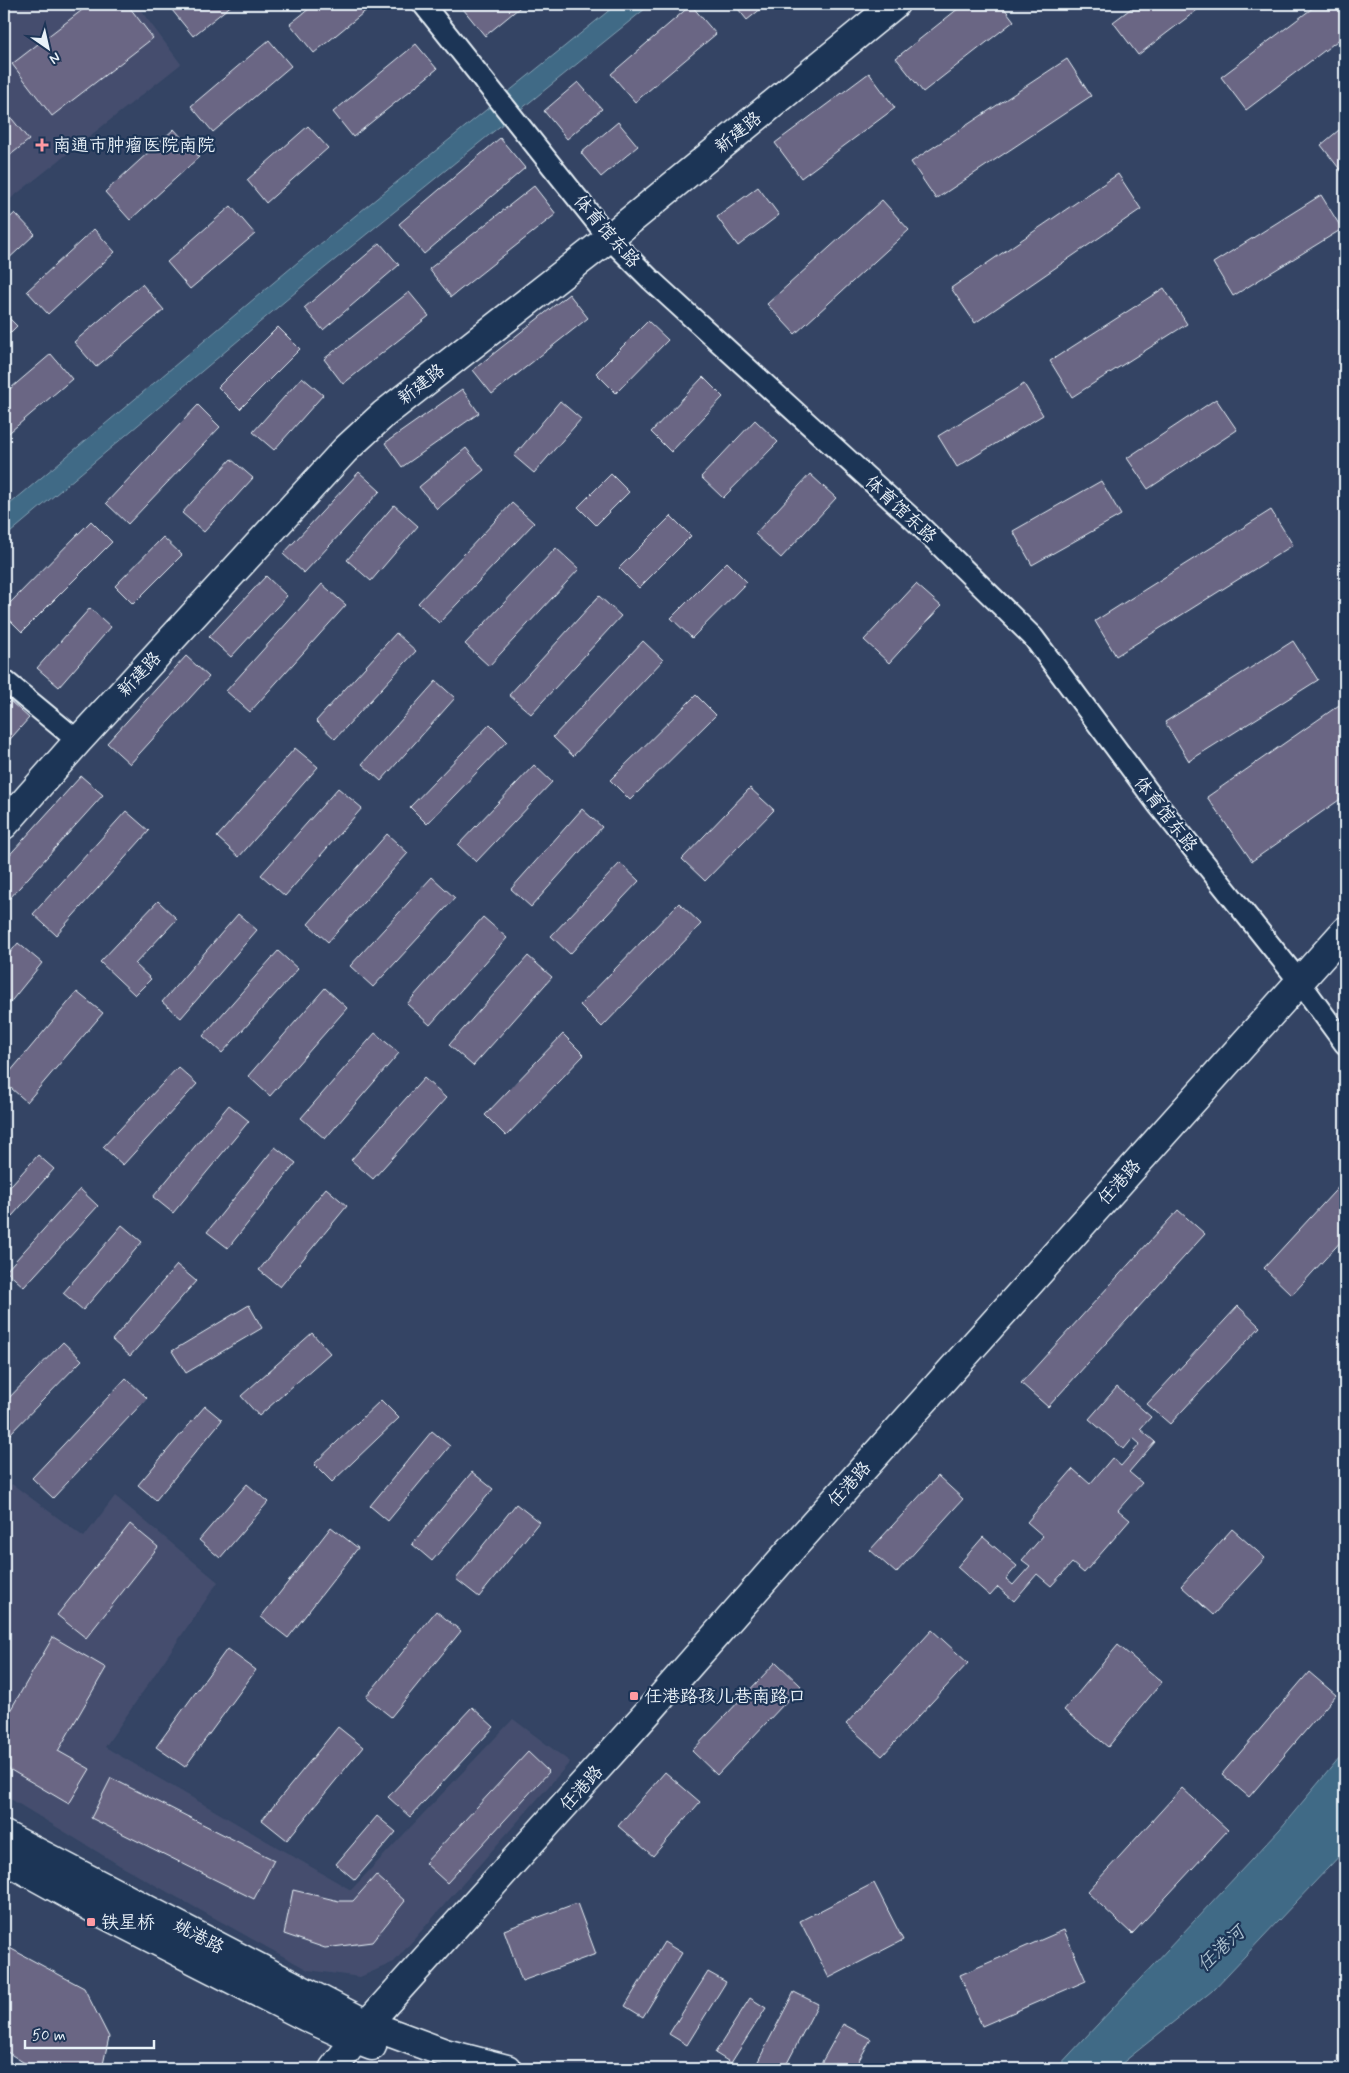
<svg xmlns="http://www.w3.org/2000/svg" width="1349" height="2073" font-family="Mynerve,'LXGW WenKai TC',sans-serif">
<rect width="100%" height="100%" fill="#344464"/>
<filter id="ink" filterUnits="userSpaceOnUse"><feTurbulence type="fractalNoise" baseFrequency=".02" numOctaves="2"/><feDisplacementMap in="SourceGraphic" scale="10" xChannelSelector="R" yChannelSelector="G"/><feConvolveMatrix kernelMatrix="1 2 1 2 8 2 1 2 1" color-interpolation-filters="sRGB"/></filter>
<g filter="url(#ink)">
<path fill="#444e6e" d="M4,4H136L181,64L4,204Z
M12,1484L84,1537L115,1496L218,1582L105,1747L351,1890L513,1719L570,1762L394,1962L360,1977L308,1970L119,1865L4,1795V1496Z"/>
<path fill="#406b86" stroke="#83a1b4" d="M617,4H651L310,280L4,538V509L298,262Z
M1345,1751V1850L1212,1991L1115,2069H1056L1280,1829Z"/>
<path fill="#6a6684" stroke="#e8f1f8" d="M90,4H127L153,38L52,116L12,64Z
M180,4H233L193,36L172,10Z
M315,4H374L314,53L290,24Z
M459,4H524L485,36Z
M734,4H767L747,20Z
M964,4H1001L1014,21L923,92L896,58Z
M1137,4H1205L1138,55L1113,22Z
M1318,4H1345V35L1246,110L1221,77Z
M691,5L716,34L635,102L611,74Z
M269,40L291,66L213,132L191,106Z
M416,44L437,69L353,137L333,112Z
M1067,59L1091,96L936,199L911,162Z
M869,73L895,108L801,178L775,143Z
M578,82L602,109L567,139L544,111Z
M4,109L29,140L4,160Z
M618,122L638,146L601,177L581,153Z
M1345,125V176L1321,145Z
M308,126L328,148L266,203L247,180Z
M174,129L199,157L130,220L105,192Z
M500,138L525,168L424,254L399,224Z
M1118,174L1141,209L975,323L951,288Z
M534,186L556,214L451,297L429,269Z
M758,187L779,215L738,246L717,217Z
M1321,195L1342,229L1233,296L1213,263Z
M882,200L909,230L795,334L767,304Z
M231,206L255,234L190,289L167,262Z
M15,213L35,234L4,263V223Z
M94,229L115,252L48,314L27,291Z
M380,243L399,265L323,330L304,308Z
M142,284L164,310L96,367L74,342Z
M1164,288L1187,324L1072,397L1050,361Z
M409,292L429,316L343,384L324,359Z
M569,294L588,318L492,394L473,370Z
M1345,309V351L1339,310Z
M4,313L17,326L4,339Z
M648,321L668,340L616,393L596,373Z
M278,327L300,349L240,409L218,387Z
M51,354L72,379L4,437V394Z
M302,377L323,395L274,450L253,432Z
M703,377L723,397L671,452L651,432Z
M1024,384L1043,415L957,467L938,436Z
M462,389L479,413L402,467L385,443Z
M1216,399L1237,430L1148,489L1127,458Z
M560,401L581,419L534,473L514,456Z
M198,405L220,427L128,524L106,503Z
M755,420L778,442L723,498L701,477Z
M466,448L484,470L437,509L419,487Z
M231,459L253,478L204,532L182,513Z
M359,472L380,491L304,573L283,554Z
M611,474L629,492L596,525L578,507Z
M810,474L836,498L781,558L755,534Z
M1101,481L1121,515L1032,565L1013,531Z
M512,503L534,523L439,623L418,603Z
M394,505L418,526L371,581L347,560Z
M1271,510L1293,545L1116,656L1095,621Z
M671,516L691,536L639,588L619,568Z
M91,521L112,542L22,632L4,614V609Z
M163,537L182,555L133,604L115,586Z
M556,548L579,569L489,666L465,644Z
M727,562L747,582L692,638L671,618Z
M266,576L287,596L231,657L209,637Z
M322,584L346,605L250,712L226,691Z
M916,584L941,606L889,663L864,640Z
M599,596L621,616L531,714L509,695Z
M90,608L111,627L59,687L37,668Z
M396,633L416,651L335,739L316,721Z
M643,641L663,660L573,756L553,737Z
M1293,641L1318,680L1189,761L1165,722Z
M186,656L209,677L130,764L107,743Z
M436,681L455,698L381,781L362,764Z
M696,695L716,715L630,800L610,780Z
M10,701L29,718L4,746V707Z
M1345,701V786L1342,798L1252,861L1207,797Z
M490,724L507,741L427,824L410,807Z
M295,748L318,767L239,857L217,837Z
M534,765L552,782L476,862L458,845Z
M81,776L103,795L10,898L4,892V861Z
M338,788L362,808L285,896L261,875Z
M750,788L774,810L705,881L682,859Z
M582,809L602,827L531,907L511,889Z
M126,811L149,831L56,935L33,914Z
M387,834L408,853L328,942L308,924Z
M620,863L639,881L570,954L551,936Z
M432,877L455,898L373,987L350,966Z
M158,901L177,919L135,964L151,979L135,995L100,962Z
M679,903L701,924L602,1027L580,1005Z
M238,914L257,930L181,1018L162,1002Z
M483,917L507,938L430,1025L407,1004Z
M18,943L42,963L4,1010V960Z
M278,951L298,969L222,1053L203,1036Z
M528,956L552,977L473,1066L449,1045Z
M325,988L347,1008L270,1096L248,1076Z
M77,992L103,1013L27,1102L4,1082V1079Z
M375,1033L399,1053L325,1139L301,1118Z
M563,1034L584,1055L506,1136L485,1115Z
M178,1067L197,1084L123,1165L103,1147Z
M424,1078L446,1098L373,1179L351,1160Z
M229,1105L249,1121L173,1213L153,1197Z
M275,1147L296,1163L228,1248L207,1232Z
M38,1155L54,1169L4,1225V1193Z
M1345,1180V1237L1292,1295L1264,1268Z
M326,1188L347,1206L280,1287L259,1270Z
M80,1189L98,1206L24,1287L6,1271Z
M1178,1210L1205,1234L1048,1407L1021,1383Z
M122,1225L142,1242L83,1310L63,1293Z
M177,1265L196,1281L130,1356L112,1340Z
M249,1305L262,1328L186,1373L172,1351Z
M1238,1306L1260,1327L1170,1424L1147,1404Z
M312,1333L330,1353L259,1416L241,1396Z
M63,1342L82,1360L4,1440V1403Z
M126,1378L147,1398L53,1498L32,1478Z
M1117,1387L1151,1417L1140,1429L1155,1442L1129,1472L1142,1483L1118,1510L1130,1520L1084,1573L1072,1563L1051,1586L1037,1574L1014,1601L998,1587L990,1596L957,1567L983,1537L1017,1566L1006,1579L1013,1585L1030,1566L1022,1560L1043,1536L1027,1522L1073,1469L1090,1484L1112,1458L1121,1466L1140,1444L1133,1438L1124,1449L1089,1419Z
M381,1400L399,1418L332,1482L314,1464Z
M205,1406L222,1420L156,1500L138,1485Z
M432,1431L450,1446L388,1521L370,1506Z
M472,1472L493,1489L432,1561L412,1544Z
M938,1476L963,1499L896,1573L870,1550Z
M247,1484L268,1502L220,1558L199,1540Z
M516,1504L539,1522L479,1597L456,1579Z
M130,1524L158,1547L86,1638L57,1615Z
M331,1527L358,1548L288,1638L261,1617Z
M1232,1529L1265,1558L1213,1615L1181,1586Z
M436,1611L461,1631L391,1717L366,1697Z
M932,1630L968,1663L882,1756L846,1724Z
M53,1637L106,1668L58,1751L90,1769L69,1804L4,1766V1721Z
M1118,1645L1162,1682L1108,1747L1064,1710Z
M227,1649L256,1670L185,1767L156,1747Z
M776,1662L801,1686L717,1775L692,1751Z
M1309,1672L1336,1695L1249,1797L1222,1774Z
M472,1707L494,1727L410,1817L388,1797Z
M338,1727L363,1747L287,1840L262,1820Z
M528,1752L549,1772L447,1883L425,1863Z
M665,1772L700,1802L653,1856L618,1826Z
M111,1778L274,1860L254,1899L91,1818Z
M1182,1788L1228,1830L1132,1934L1087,1892Z
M377,1816L396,1832L355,1880L336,1864Z
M376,1875L405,1901L372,1942L325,1948L284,1934L293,1890L339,1901H353Z
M874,1883L903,1940L829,1978L800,1921Z
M577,1903L596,1954L522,1981L504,1930Z
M1064,1930L1086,1981L982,2026L960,1975Z
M664,1942L682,1953L643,2017L625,2006Z
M4,1945L84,1988L109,2037L102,2069H34L4,2050Z
M708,1972L726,1982L687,2045L669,2034Z
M794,1992L818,2004L784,2069H754Z
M750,1998L766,2008L731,2063L715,2053Z
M843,2024L871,2039L854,2069H818Z"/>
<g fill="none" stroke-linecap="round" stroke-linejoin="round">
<defs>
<path id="street" d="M423,4L609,238L651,280L916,522L1033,637L1159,806L1299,981L1345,1044
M4,680L78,741"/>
<path id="secondary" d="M4,825L78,741L345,450L384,414L609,238L895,4
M4,1835L367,2024L445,2053L507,2069
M4,1859L98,1911L306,2017L356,2040L372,2046
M333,2069L367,2024L649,1711L785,1556L1345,931"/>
</defs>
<use href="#street" stroke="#e8f1f8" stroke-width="24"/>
<use href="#secondary" stroke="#e8f1f8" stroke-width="31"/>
<use href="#street" stroke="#1d3557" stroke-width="20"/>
<use href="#secondary" stroke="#1d3557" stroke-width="28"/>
</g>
</g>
<g fill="#ff9aa2" stroke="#1d3557" stroke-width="2">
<path d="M39.5 137.5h5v5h5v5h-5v5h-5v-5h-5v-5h5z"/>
<rect x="629" y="1691" width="10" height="10" rx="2.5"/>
<rect x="86" y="1917" width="10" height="10" rx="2.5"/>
</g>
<g text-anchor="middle" stroke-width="4.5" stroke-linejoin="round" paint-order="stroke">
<g font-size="18" fill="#e8f1f8" stroke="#1d3557">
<text transform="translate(738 132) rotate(-39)" y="6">新建路</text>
<text transform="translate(607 231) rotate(49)" y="6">体育馆东路</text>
<text transform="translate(421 384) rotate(-38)" y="6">新建路</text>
<text transform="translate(901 509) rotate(43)" y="6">体育馆东路</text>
<text transform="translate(139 674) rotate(-47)" y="6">新建路</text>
<text transform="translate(1166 814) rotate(52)" y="6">体育馆东路</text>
<text transform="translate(1119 1182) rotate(-48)" y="6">任港路</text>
<text transform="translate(849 1484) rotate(-48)" y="6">任港路</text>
<text transform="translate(581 1788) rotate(-48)" y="6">任港路</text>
<text transform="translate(199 1936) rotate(28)" y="6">姚港路</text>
</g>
<g font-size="18" fill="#e8f1f8" stroke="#1d3557" text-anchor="start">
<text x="53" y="151">南通市肿瘤医院南院</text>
<text x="644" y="1702">任港路孩儿巷南路口</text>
<text x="101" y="1928">铁星桥</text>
</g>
<g font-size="19" font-style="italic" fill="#adc2d0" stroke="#1d3557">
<text transform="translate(1220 1948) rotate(-43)" y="7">任港河</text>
</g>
</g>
<rect width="1349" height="2073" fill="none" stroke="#1d3557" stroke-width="20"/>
<rect x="10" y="10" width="1329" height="2053" fill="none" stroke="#e8f1f8" stroke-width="2" filter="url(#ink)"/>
<g transform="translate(48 48) rotate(146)" stroke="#1d3557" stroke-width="4" paint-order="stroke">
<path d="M0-4L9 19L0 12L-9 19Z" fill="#e8f1f8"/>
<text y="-8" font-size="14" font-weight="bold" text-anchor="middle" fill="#e8f1f8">N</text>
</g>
<path d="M25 2040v8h129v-8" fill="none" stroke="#e8f1f8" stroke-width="2.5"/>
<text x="32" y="2040" font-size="15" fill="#e8f1f8" stroke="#1d3557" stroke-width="4" paint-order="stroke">50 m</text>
</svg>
